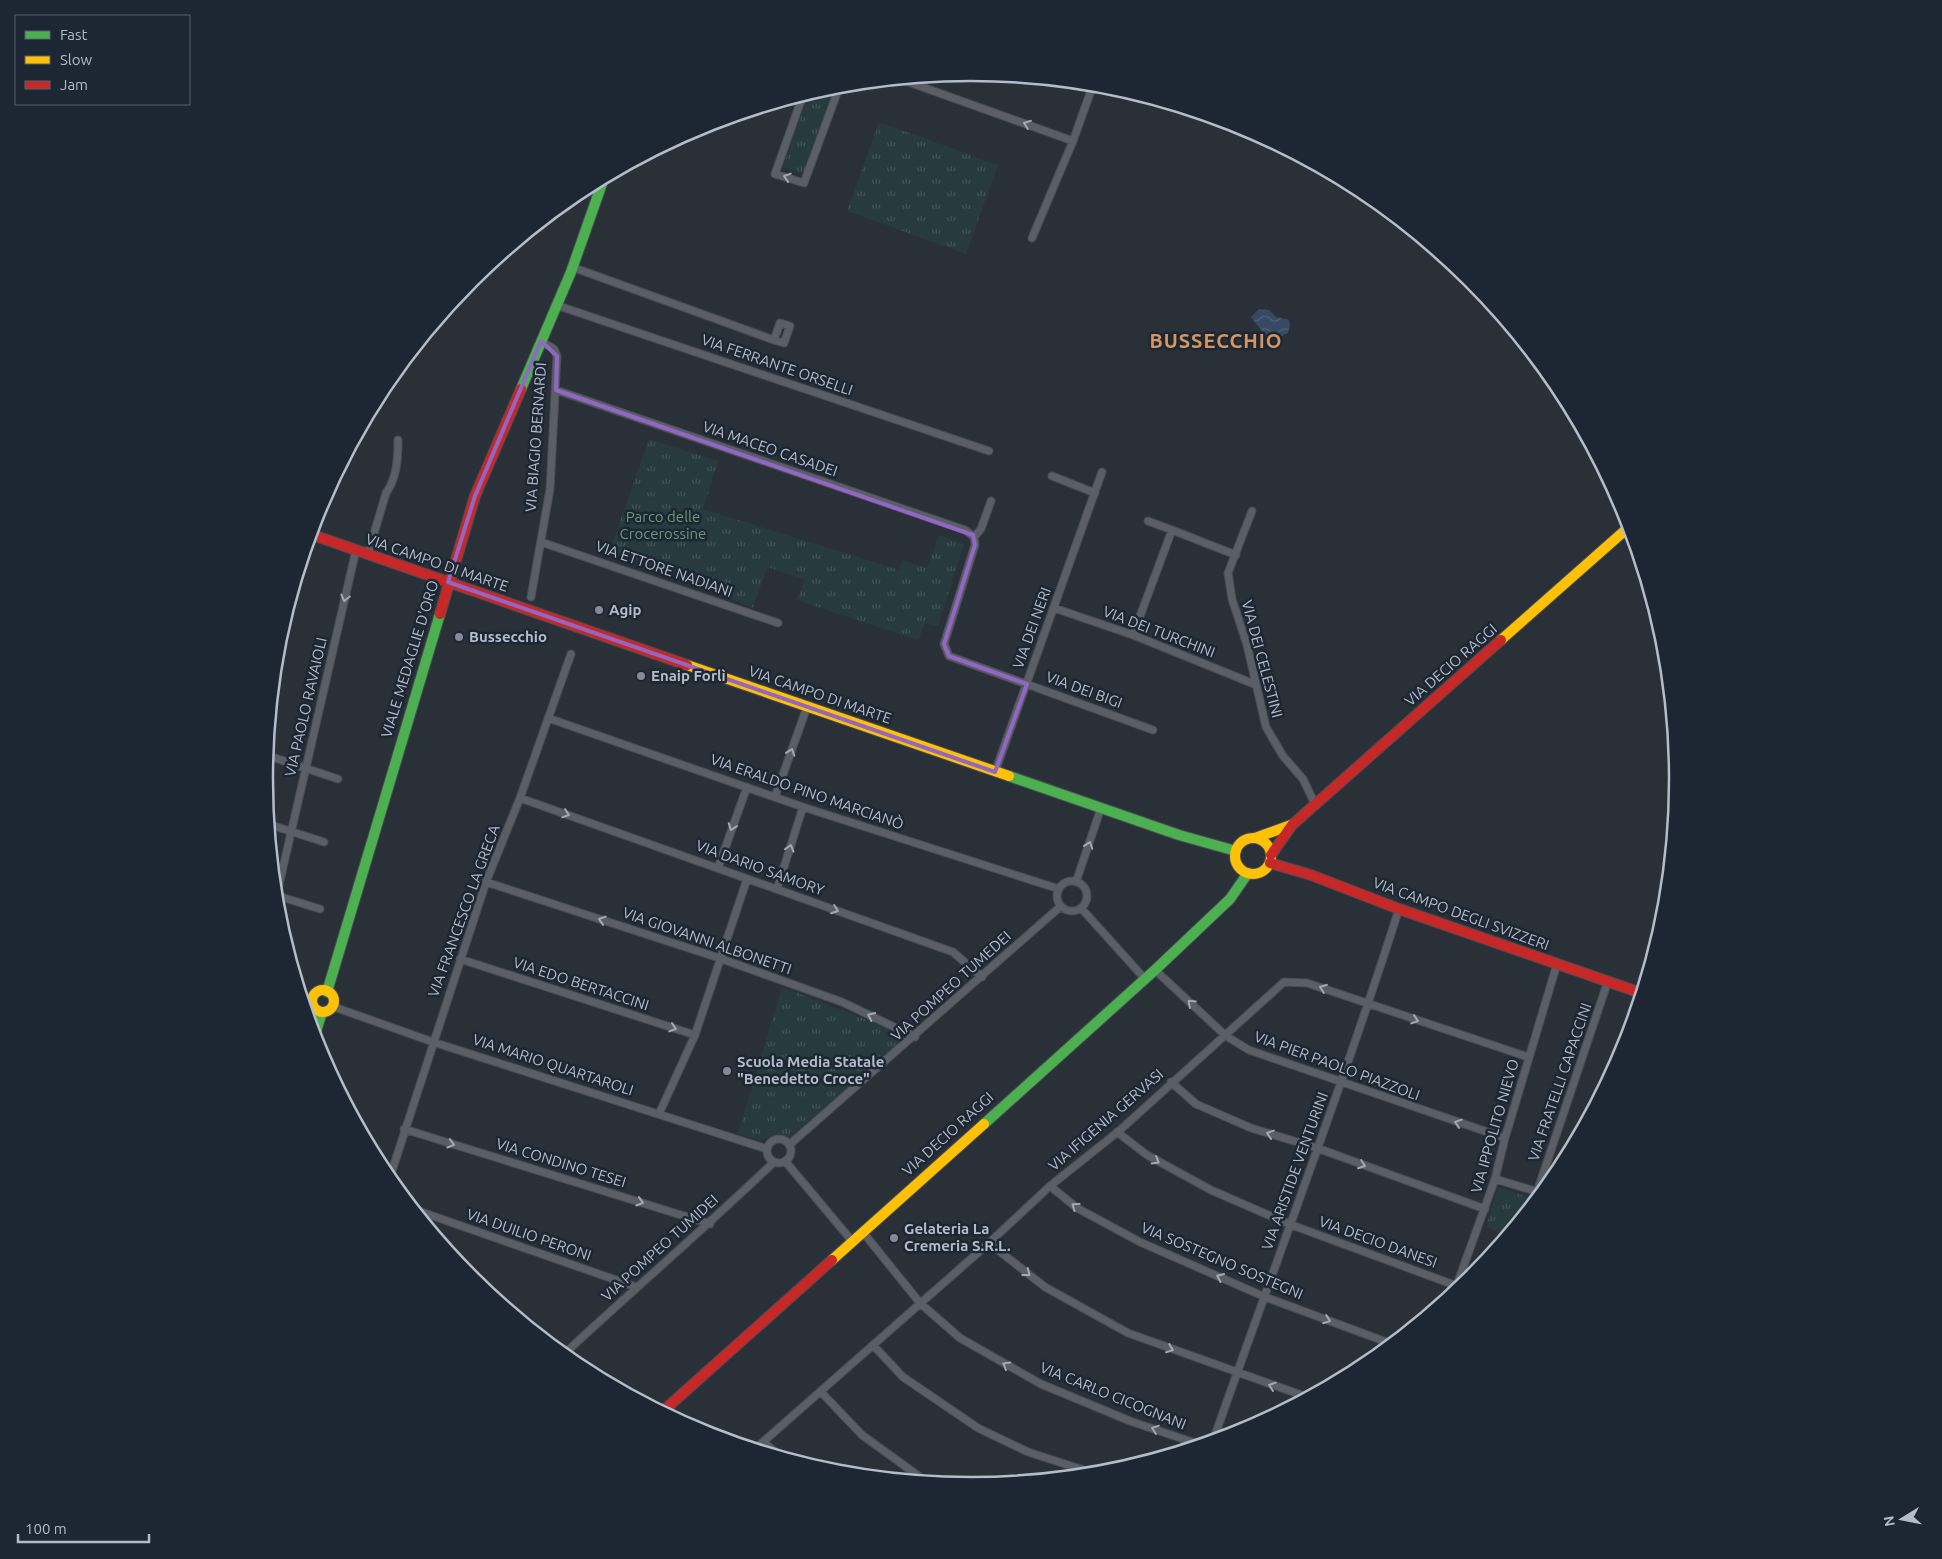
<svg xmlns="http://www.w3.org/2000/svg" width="1942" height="1559" font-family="Ubuntu,sans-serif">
<defs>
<pattern id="grass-tufts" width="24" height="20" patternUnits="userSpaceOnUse" patternTransform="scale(1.25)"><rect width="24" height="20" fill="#273a3e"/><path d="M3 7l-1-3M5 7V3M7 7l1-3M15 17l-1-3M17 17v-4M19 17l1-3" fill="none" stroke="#445559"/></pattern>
<pattern id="water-waves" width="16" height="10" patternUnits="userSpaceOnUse" patternTransform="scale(1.25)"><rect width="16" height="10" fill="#384963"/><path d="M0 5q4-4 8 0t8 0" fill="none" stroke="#526178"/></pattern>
</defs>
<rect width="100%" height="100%" fill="#2a3038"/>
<path fill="url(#grass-tufts)" d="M835,86L803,174L783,167L809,93Z
M879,122L998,165L966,254L847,211Z
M649,439L718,461L703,509L899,570L902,560L927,568L939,535L964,544L938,627L925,623L918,640L797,600L805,580L767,567L753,608L610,550Z
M782,987L908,1036L790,1137L776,1136L760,1140L738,1134Z
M1498,1187L1536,1200L1508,1235L1486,1227Z"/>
<path fill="url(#water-waves)" d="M1259,309L1269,310L1276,317L1289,320L1290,325L1288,333L1280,337L1265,335L1251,317Z"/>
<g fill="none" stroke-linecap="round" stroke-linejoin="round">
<defs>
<path id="street" d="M900,79L1073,141
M803,95L775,174L804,183L840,85
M1032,238L1073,141L1093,85
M572,267L774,340L780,323L790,326L784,343L774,340
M556,305L989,451
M556,390L965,530L974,537
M1052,476L1095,493
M991,501L981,529L974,537L975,545L944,644L949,656L1153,730
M1252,511L1228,573L1232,599L1247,645L1266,727L1283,756L1303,779L1315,804
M1148,521L1172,530
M541,542L778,623
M368,554L386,493C397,478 398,458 398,440
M531,597L550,489L557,356L554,349L541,341
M1054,608L1133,635L1254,684
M1133,635L1172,530L1236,555
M548,718L803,807L1059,889
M266,755L338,779
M995,772L1102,472
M775,797L807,707
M520,798L953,952L982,977
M268,824L324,842
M718,868L747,787
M1057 896a15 15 0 1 1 30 0a15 15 0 1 1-30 0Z
M486,882L719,958L842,1002L915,1037
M1076,882L1101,808
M777,889L803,807
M275,895L320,909
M276,898L356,550
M1081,908L1145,979
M460,959L695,1035
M1155,970L1226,1036L1249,1050L1505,1138
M302,997L312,1000
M333,1004L337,1008L433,1042L767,1149
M1171,1082L1196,1104L1251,1128L1317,1148L1485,1209
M659,1114L695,1035L747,879
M404,1129L710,1224
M1117,1132L1147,1155L1211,1190L1289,1224L1457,1286
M767 1151a12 12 0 1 1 24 0a12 12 0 1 1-24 0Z
M789,1145L1061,906
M785,1161L852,1241
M1495,1179L1542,1193
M389,1180L486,882L520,798L571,654
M1050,1186L1077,1208L1140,1242L1265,1297L1392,1344
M1537,1192L1608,981
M413,1209L636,1287
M862,1231L920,1303L960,1338L1041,1384L1130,1421L1201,1445
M989,1243L1045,1287L1128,1333L1307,1397
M1454,1293L1495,1179L1505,1138L1557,964
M873,1345L903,1377L978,1428L1028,1452L1096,1474
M563,1355C633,1290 705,1228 774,1162
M821,1392L862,1435L927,1482
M1213,1441C1275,1264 1342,1088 1399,909
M763,1442L783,1458
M755,1449L989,1243L1050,1186L1119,1131L1284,982L1307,983L1528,1057"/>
<path id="fast" d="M521,389L571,272L604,178
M1009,776L1179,835L1236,851
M327,992L440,614
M314,1038L322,1012
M984,1124L1155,970L1230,899L1248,873"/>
<path id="slow" d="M1501,640L1630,526
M687,665L1009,776
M1255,838L1291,825
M1235 856a18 18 0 1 1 36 0a18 18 0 1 1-36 0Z
M312 1001a11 11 0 1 1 22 0a11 11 0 1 1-22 0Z
M832,1260L984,1124"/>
<path id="jam" d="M310,534L687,665
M440,614L475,496L521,389
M1271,855L1292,825L1501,640
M1270,863L1311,875L1399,909L1641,993
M662,1412L832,1260"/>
</defs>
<use href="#street" stroke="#484c53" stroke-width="9"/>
<use href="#fast" stroke="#484c53" stroke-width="12"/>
<use href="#slow" stroke="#484c53" stroke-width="12"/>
<use href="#jam" stroke="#484c53" stroke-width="12"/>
<use href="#street" stroke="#5a5e66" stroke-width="7"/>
<use href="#fast" stroke="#4caf50" stroke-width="10"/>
<use href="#slow" stroke="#ffc107" stroke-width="10"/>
<use href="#jam" stroke="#c62828" stroke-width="10"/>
</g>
<defs><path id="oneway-chevron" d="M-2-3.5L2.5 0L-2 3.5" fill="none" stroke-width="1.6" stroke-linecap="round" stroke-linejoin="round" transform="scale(1.25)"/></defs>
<g stroke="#a2a9b5">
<use href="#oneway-chevron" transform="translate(1027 124) rotate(-160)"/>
<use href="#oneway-chevron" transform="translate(787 177) rotate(-162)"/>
<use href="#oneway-chevron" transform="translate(345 598) rotate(103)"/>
<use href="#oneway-chevron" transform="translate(791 752) rotate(-71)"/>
<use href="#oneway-chevron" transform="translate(566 814) rotate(19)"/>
<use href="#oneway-chevron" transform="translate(732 827) rotate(110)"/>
<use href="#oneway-chevron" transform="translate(1089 845) rotate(-71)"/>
<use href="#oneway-chevron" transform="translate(790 848) rotate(-73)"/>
<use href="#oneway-chevron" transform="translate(835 910) rotate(20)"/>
<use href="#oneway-chevron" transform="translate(602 920) rotate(-162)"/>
<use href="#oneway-chevron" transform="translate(1323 988) rotate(-160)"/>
<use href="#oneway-chevron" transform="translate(1191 1003) rotate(-137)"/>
<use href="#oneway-chevron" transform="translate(871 1016) rotate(-155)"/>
<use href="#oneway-chevron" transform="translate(1415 1020) rotate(18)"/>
<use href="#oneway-chevron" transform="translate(673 1028) rotate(18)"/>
<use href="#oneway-chevron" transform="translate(1458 1123) rotate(-162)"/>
<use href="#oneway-chevron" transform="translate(1270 1134) rotate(-162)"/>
<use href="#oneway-chevron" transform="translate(451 1144) rotate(17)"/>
<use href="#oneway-chevron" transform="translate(1156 1161) rotate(31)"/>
<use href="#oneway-chevron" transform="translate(1362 1165) rotate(20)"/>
<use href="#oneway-chevron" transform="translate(640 1202) rotate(17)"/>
<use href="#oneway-chevron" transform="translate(1075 1206) rotate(-144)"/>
<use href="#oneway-chevron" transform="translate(1027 1273) rotate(38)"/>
<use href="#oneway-chevron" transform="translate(1220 1277) rotate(-156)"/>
<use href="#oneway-chevron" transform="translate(1327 1320) rotate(21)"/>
<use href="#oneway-chevron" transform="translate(1170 1349) rotate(21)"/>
<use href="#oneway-chevron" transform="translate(1006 1365) rotate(-150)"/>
<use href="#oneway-chevron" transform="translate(1272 1386) rotate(-161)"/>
<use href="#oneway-chevron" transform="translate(1155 1429) rotate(-161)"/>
</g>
<path fill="none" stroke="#9266c3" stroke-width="4" stroke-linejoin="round" d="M541,341L557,356L556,390L973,535L975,545L944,644L949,656L1027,684L995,772L448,582L475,496Z"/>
<g fill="#848b96" stroke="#1d2633" stroke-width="2">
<circle cx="599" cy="610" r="5"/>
<circle cx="459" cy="637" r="5"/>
<circle cx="641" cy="676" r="5"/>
<circle cx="727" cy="1071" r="5"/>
<circle cx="894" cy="1238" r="5"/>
</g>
<g text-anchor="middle" stroke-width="5" stroke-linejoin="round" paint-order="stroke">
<g font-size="15" fill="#b4bcc9" stroke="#1d2633">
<text transform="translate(777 365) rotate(19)" y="5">VIA FERRANTE ORSELLI</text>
<text transform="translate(536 437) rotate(-86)" y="5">VIA BIAGIO BERNARDI</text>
<text transform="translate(770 449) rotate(19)" y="5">VIA MACEO CASADEI</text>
<text transform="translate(437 563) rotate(19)" y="5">VIA CAMPO DI MARTE</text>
<text transform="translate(664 569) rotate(19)" y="5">VIA ETTORE NADIANI</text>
<text transform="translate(1032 628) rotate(-70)" y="5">VIA DEI NERI</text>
<text transform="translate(1159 632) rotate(21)" y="5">VIA DEI TURCHINI</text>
<text transform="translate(410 659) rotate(-73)" y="5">VIALE MEDAGLIE D'ORO</text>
<text transform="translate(1262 659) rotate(75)" y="5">VIA DEI CELESTINI</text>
<text transform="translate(1451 665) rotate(-41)" y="5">VIA DECIO RAGGI</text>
<text transform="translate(1084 690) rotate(20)" y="5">VIA DEI BIGI</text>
<text transform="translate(820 695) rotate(19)" y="5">VIA CAMPO DI MARTE</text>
<text transform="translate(306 707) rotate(-77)" y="5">VIA PAOLO RAVAIOLI</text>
<text transform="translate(807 792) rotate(19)" y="5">VIA ERALDO PINO MARCIANÒ</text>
<text transform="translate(760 868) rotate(20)" y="5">VIA DARIO SAMORY</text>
<text transform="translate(464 911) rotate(-70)" y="5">VIA FRANCESCO LA GRECA</text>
<text transform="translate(1461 914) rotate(20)" y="5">VIA CAMPO DEGLI SVIZZERI</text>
<text transform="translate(707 941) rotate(19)" y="5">VIA GIOVANNI ALBONETTI</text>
<text transform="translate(581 984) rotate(18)" y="5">VIA EDO BERTACCINI</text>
<text transform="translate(951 986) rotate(-42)" y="5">VIA POMPEO TUMEDEI</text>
<text transform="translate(553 1065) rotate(18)" y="5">VIA MARIO QUARTAROLI</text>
<text transform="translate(1337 1066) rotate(20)" y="5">VIA PIER PAOLO PIAZZOLI</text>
<text transform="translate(1560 1082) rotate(-71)" y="5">VIA FRATELLI CAPACCINI</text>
<text transform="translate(1106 1120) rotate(-41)" y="5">VIA IFIGENIA GERVASI</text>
<text transform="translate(1495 1126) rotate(-74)" y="5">VIA IPPOLITO NIEVO</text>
<text transform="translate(948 1134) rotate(-42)" y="5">VIA DECIO RAGGI</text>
<text transform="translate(561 1163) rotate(17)" y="5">VIA CONDINO TESEI</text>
<text transform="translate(1295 1171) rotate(-70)" y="5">VIA ARISTIDE VENTURINI</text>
<text transform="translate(529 1235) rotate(19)" y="5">VIA DUILIO PERONI</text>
<text transform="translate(1378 1242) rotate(20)" y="5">VIA DECIO DANESI</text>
<text transform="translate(660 1248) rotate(-42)" y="5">VIA POMPEO TUMIDEI</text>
<text transform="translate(1222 1261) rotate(23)" y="5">VIA SOSTEGNO SOSTEGNI</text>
<text transform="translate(1113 1396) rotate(22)" y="5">VIA CARLO CICOGNANI</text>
</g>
<g font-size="15" fill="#6b9a76" stroke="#1d2633">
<text x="663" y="522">Parco delle<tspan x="663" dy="17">Crocerossine</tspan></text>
</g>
<g font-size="15" font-weight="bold" fill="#b4bcc9" stroke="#1d2633" text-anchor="start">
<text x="609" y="615">Agip</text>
<text x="469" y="642">Bussecchio</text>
<text x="651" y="681">Enaip Forlì</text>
<text x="737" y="1067">Scuola Media Statale<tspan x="737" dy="17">"Benedetto Croce"</tspan></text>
<text x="904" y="1234">Gelateria La<tspan x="904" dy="17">Cremeria S.R.L.</tspan></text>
</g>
<g font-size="20" font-weight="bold" letter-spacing="1" fill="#d59563" stroke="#1d2633">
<text x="1216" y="348">BUSSECCHIO</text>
</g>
</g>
<path d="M0 0H1942V1559H0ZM273 779a698 698 0 1 1 1396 0a698 698 0 1 1-1396 0Z" fill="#1d2633" fill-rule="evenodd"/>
<path fill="none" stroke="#b4bcc9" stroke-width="2.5" d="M273 779a698 698 0 1 1 1396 0a698 698 0 1 1-1396 0Z"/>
<rect x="15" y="15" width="175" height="90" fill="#1d2633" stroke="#59626f"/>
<rect x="25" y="31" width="25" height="8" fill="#4caf50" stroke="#59626f"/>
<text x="60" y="40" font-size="15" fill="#b4bcc9">Fast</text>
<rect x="25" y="56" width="25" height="8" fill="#ffc107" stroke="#59626f"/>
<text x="60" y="65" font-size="15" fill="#b4bcc9">Slow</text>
<rect x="25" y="81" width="25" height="8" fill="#c62828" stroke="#59626f"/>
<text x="60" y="90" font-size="15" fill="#b4bcc9">Jam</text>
<g transform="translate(1902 1519) rotate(260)" stroke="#1d2633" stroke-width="4" paint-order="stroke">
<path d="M0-4L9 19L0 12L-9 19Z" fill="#b4bcc9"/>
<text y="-8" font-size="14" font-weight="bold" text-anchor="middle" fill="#b4bcc9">N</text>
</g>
<path d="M18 1534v8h131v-8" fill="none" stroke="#b4bcc9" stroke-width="2.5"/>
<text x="25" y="1534" font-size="15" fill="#b4bcc9" stroke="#1d2633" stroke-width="4" paint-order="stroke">100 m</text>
</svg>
